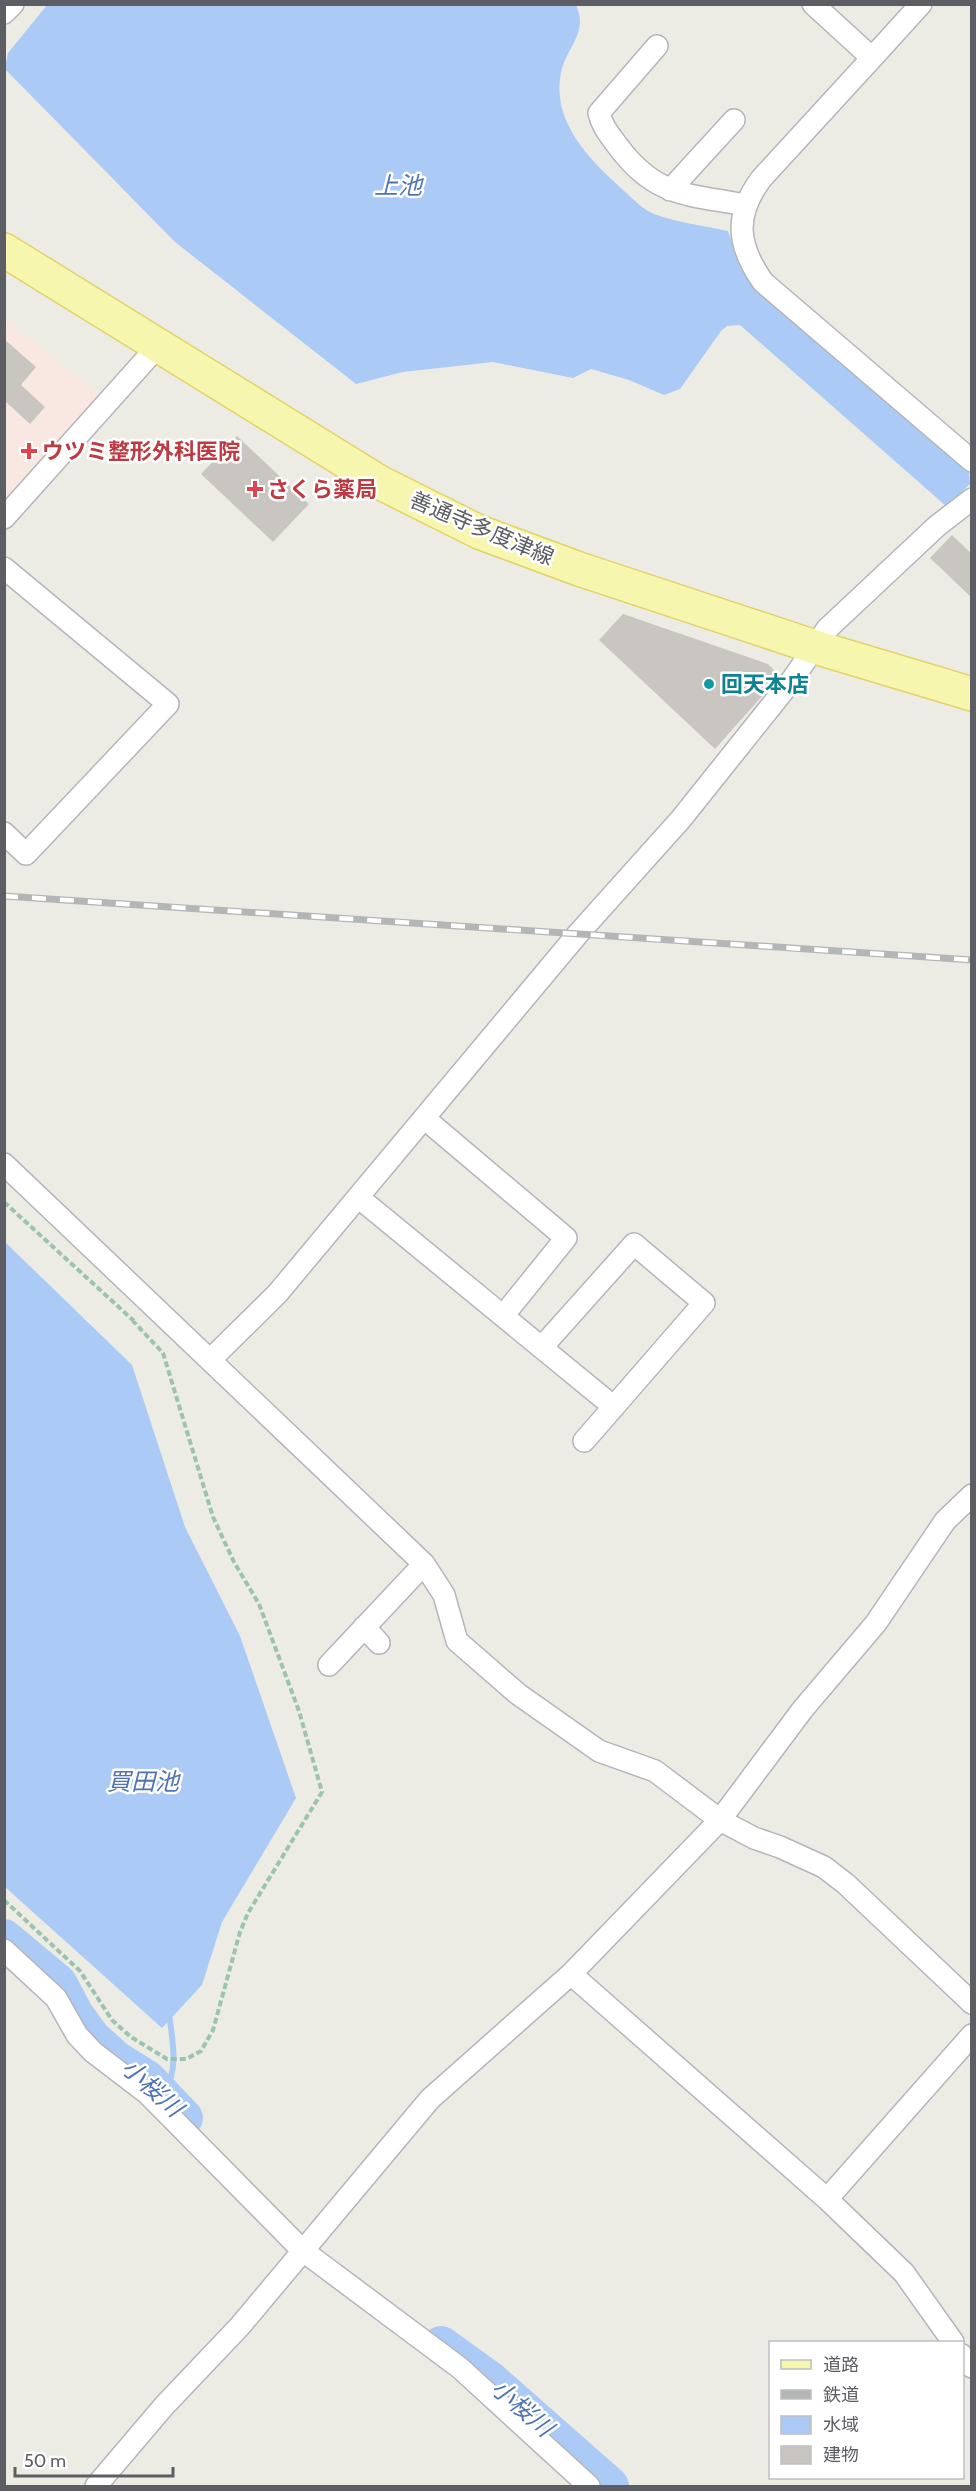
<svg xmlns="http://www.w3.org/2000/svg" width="976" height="2491" font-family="Cabin,'Noto Sans JP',sans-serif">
<rect width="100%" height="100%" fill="#edece4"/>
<path fill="#f9e7e2" d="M5,319L103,397L5,505Z"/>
<path fill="#abcaf6" d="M47,5H576C589,33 566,47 561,73C551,122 590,160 623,190C634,200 645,212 660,216C681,223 705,226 728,231L741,269L760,293L969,472L970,484L946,506L740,325L727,326L721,331L680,389L664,395L629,380L591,369L573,378L493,362L403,372L356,384L175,242L5,69L8,53Z
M5,1242L132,1365L185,1527L240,1636L296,1798L222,1922L202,1985L162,2028L5,1887Z"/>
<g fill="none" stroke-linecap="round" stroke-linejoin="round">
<path stroke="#abcaf6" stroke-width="6" d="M163,2096C179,2070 173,2043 169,2014"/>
<path stroke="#abcaf6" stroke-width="38" d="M4,1938L58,1983L75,2015L91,2037L115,2059L147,2079L184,2118
M441,2345L491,2381L610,2486"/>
</g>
<path fill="#c9c6c1" d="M4,339L36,367L21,385L45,407L30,424L6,402L4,404Z
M237,436L309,504L273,542L201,474Z
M952,535L972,554V598L930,558Z
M623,614L768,664L776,672L768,681L772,685L715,749L599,640Z"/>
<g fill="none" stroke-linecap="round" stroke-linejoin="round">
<defs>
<path id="street" d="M813,4L872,58L761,179C734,216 737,245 763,282L972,461
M4,13L13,4
M657,46L599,113C602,126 609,134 617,145C655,197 687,194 745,205
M872,58L921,4
M670,190L734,120
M4,518L158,346
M4,568L168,704L26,854L4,833
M424,1118L566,1238L503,1316
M4,1164L424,1564L444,1595L457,1641L518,1694L599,1751L655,1771L720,1820L754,1838L780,1847L824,1867L846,1884L972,2003
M358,1197L614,1407
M542,1347L634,1244L704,1303L584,1441
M211,1359L277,1294L577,935L681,819L792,680L827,629L937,526L972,499
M364,1627L379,1643
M329,1665L424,1564
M4,1950L56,1998L77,2035L93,2052L148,2094L302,2250L460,2368L589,2486
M571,1974L827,2199L904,2273L953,2342
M827,2199L972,2035
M962,2355L972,2367
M96,2486L164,2406L240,2326L430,2099L571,1974L720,1820L803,1709L876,1623L945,1521L972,1495"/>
<path id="primary" d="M4,250L379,482L479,532L579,569L815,647L972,694"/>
</defs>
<use href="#street" stroke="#b4b5ba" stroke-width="24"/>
<use href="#primary" stroke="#e3d367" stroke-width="36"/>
<path stroke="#9cc3ad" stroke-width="4" stroke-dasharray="6 3" stroke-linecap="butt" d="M4,1202L134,1321
M4,1900L80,1971L112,2020L131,2037L167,2059H186L201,2051L213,2030L240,1932L248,1913L322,1792L299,1711L259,1604L234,1562L213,1517L163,1353L133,1321"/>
<use href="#street" stroke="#fff" stroke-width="21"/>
<use href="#primary" stroke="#f7f6af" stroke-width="33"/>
<defs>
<path id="rail" d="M4,896L972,960"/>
</defs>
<use href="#rail" stroke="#b4b5b5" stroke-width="7"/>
<use href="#rail" stroke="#fff" stroke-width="4.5" stroke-dasharray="14" stroke-linecap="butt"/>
</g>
<g fill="#e0444e" stroke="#fff" stroke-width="2">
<path d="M26 442h6v6h6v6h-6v6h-6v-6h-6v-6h6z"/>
<path d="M252 480h6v6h6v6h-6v6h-6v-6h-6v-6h6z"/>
</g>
<circle fill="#0f9aa8" stroke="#fff" stroke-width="2" cx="709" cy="684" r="6"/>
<g text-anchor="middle" stroke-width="5" stroke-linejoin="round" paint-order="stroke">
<g font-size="22" font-weight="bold" fill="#be3a42" stroke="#fff" text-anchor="start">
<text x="42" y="459">ウツミ整形外科医院</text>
<text x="267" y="497">さくら薬局</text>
</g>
<g font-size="22" fill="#5c5e63" stroke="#fff">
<text transform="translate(482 528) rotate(23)" y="8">善通寺多度津線</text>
</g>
<g font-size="22" font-weight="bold" fill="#0d838f" stroke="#fff" text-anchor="start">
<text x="721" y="692">回天本店</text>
</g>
<g font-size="24" font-style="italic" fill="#5073b7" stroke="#fff">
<text x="398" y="194">上池</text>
<text x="143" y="1790">買田池</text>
<text transform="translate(152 2088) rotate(42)" y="8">小桜川</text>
<text transform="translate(522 2408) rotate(41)" y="8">小桜川</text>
</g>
</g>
<rect width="976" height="2491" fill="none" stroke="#5c5e63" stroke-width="12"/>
<rect x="769" y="2341" width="195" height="138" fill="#ffffff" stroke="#bebfc1" stroke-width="1.5"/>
<rect x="781" y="2360" width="30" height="9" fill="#f7f6af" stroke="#bebfc1" stroke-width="1.5"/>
<text x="823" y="2371" font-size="18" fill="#5c5e63">道路</text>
<rect x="781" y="2390" width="30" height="9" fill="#b4b5b5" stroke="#bebfc1" stroke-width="1.5"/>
<text x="823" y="2401" font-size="18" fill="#5c5e63">鉄道</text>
<rect x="781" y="2416" width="30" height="18" fill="#abcaf6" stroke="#bebfc1" stroke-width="1.5"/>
<text x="823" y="2431" font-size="18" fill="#5c5e63">水域</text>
<rect x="781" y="2446" width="30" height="18" fill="#c9c6c1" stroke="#bebfc1" stroke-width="1.5"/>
<text x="823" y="2461" font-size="18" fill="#5c5e63">建物</text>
<path d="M15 2467v9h158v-9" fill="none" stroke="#5c5e63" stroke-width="3"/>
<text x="24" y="2467" font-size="18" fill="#5c5e63" stroke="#ffffff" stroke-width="4.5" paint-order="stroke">50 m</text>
</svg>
